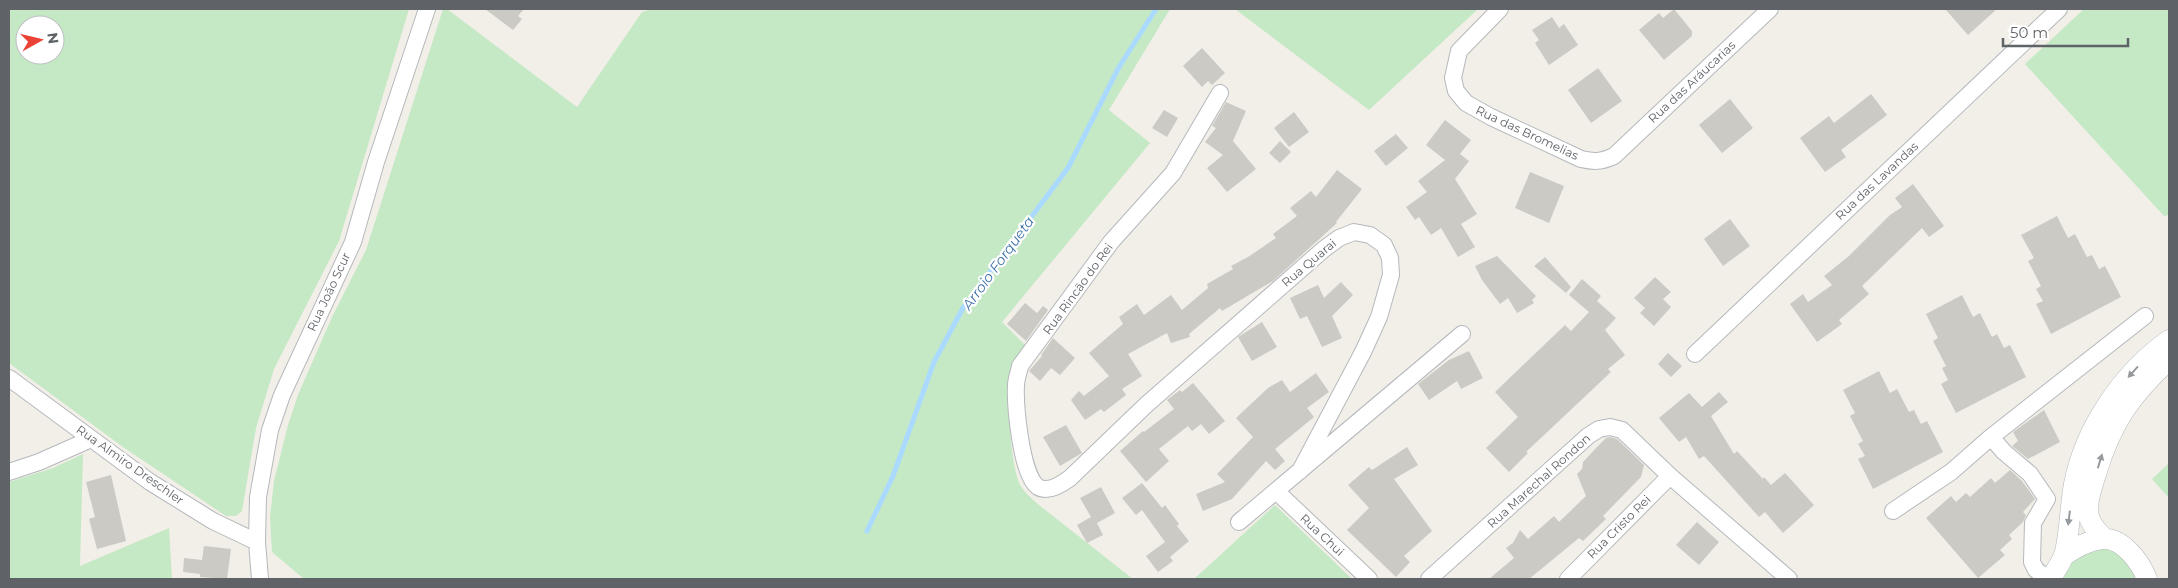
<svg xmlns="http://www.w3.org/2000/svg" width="2178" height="588" font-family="Montserrat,sans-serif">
<rect width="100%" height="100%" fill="#f1efe8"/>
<path fill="#c5e8c5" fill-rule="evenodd" d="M9,9H409L339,241L274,369L256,428L242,511L236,516H226L123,447L9,363ZM25,25H55V55H25Z
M443,9H447L577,107L642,12L652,9H1170L1109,110L1150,143L1002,322L1025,345C1021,351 1016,358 1013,365C1005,386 1010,464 1020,485C1025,493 1032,499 1039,505L1133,579H304L272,552L270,517L274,481L288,425L298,395L332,317L366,250Z
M1235,9H1478L1369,110Z
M2084,9H2169V215L2164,216L2025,64Z
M83,454L80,566L169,528L172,579H9V482L53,468Z
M2169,463V498L2152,479Z
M1275,505L1352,579H1194Z
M2102,547C2124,553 2127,561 2139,579H2058L2076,556Z"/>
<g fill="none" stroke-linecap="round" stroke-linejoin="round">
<path stroke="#aadaff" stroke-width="5" d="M867,531L893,476L934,362L963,308L1068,168L1119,67L1156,9"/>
</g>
<path fill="#cccac5" d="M485,9H524L518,16L522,19L513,30Z
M1674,9L1692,31V36L1664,60L1639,30L1659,13L1663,18Z
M1945,9H1997L1968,35Z
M1552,17L1559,28L1564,24L1578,45L1549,65L1535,43L1539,40L1532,30Z
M1202,48L1225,73L1212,85L1208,81L1202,87L1183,66Z
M1598,68L1622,101L1591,123L1568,90Z
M1871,94L1887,115L1841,150L1846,157L1825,172L1800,138L1829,116L1834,123Z
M1730,99L1753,128L1722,153L1699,125Z
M1226,102L1246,111L1233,141L1256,169L1227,192L1207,168L1223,155L1205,142L1216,128L1212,126Z
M1164,110L1178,118L1167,137L1152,128Z
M1294,112L1309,132L1289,147L1274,128Z
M1445,120L1471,140L1460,154L1469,161L1455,179L1477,214L1461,224L1475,247L1458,257L1441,228L1431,235L1419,217L1415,220L1406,207L1427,192L1418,181L1445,160L1426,145Z
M1396,134L1408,148L1386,166L1374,151Z
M1280,141L1291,152L1280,163L1269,153Z
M1337,170L1362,189L1336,222L1337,223L1273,281L1222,311L1220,308L1189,334L1190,337L1171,343L1167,333L1128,354L1142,376L1122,389L1126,395L1104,412L1101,409L1085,420L1071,400L1079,391L1084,396L1109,376L1089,353L1123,324L1119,317L1137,304L1144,315L1171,295L1182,310L1208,288L1207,284L1233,269L1231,266L1248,257L1276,238L1273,234L1297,216L1290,208L1311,191L1316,197Z
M1530,172L1564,186L1549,223L1515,208Z
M1913,184L1944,226L1929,237L1922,228L1862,286L1869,294L1839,320L1842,324L1817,342L1790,304L1803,294L1808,302L1832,285L1824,276L1849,256L1890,215L1902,207L1895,198Z
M2057,216L2068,238L2075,234L2087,257L2092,255L2099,269L2105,266L2121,297L2051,334L2036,304L2043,301L2036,289L2041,286L2028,261L2034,258L2021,235Z
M1730,219L1750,246L1723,266L1704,239Z
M1497,256L1536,296L1532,300L1534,303L1517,313L1508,298L1500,304L1482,280L1475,266Z
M1545,257L1571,287L1566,293L1534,266Z
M1655,277L1671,292L1663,299L1671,307L1654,326L1640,313L1645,308L1634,298Z
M1582,279L1601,296L1597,301L1616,318L1605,330L1625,355L1608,369L1611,372L1526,452L1528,453L1509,472L1486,448L1518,417L1495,392L1565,325L1571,331L1589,312L1569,295Z
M1341,282L1353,295L1332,316L1342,338L1322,347L1307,316L1300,319L1290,298L1318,285L1324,298Z
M1962,295L1973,317L1980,313L1992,337L1997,334L2004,348L2010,345L2026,377L1956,413L1941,384L1948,380L1942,368L1946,366L1933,341L1938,338L1926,314Z
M1025,303L1037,313L1043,306L1048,310L1026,341L1007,324Z
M1262,322L1277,347L1252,361L1238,337Z
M1053,338L1075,358L1060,375L1051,368L1040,381L1029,371L1042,356L1041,355Z
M1469,351L1483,378L1461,389L1457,381L1429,400L1418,384L1449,360Z
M1668,353L1682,366L1671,377L1658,364Z
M1879,371L1890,393L1897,389L1909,412L1914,410L1921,424L1927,421L1943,452L1873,489L1858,459L1865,456L1858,444L1863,441L1850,416L1855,413L1843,390Z
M1316,373L1329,392L1307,408L1314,417L1275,449L1285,461L1275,470L1266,461L1232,499L1203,511L1196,494L1225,482L1217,474L1253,437L1236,418L1268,388L1282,380L1290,392Z
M1193,383L1225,421L1209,434L1201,424L1192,431L1188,426L1159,449L1169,461L1146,482L1120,451L1143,431L1144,432L1174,409L1167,400L1180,390L1182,392Z
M1719,392L1728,402L1711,416L1734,454L1737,451L1763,479L1764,477L1771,485L1785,473L1814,505L1783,533L1765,512L1759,517L1704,456L1699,459L1686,437L1679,442L1659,418L1689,393L1702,407Z
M2044,410L2060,442L2028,459L2012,446L2018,441L2013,432Z
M1066,425L1082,453L1060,466L1043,437Z
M1610,437L1617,439L1644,465L1641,477L1603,516L1606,519L1583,541L1579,538L1529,579H1489L1514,558L1506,548L1513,543L1520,530L1528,539L1554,516L1559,522L1586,496L1577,474L1582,469L1583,462L1597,447L1606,438Z
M1407,447L1418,465L1394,479L1432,531L1404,556L1410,562L1396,577L1347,530L1369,508L1348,485L1369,467L1372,470Z
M2010,470L2022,481L2035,499L2023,512L2026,515L2023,522L2009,535L2012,539L2000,550L2005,555L1978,578L1926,518L1951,496L1956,502L1966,493L1970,497L1991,478L1995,483Z
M111,475L126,541L97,549L89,519L95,517L86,482Z
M1142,483L1162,508L1165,505L1179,524L1177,526L1189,541L1170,557L1173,561L1158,572L1146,556L1165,542L1142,510L1136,515L1122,498Z
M1101,487L1115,513L1097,523L1103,535L1087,543L1077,525L1091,517L1080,498Z
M1697,522L1719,542L1699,565L1676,545Z
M204,546L231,549L227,579L200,577V574L183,572L184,558L202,560Z"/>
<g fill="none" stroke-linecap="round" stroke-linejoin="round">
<defs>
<path id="minor" d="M1500,9L1459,51L1453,78L1456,91L1466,103L1491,117L1581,159C1594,162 1601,162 1614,156L1770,9
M1220,93L1173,173L1111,242L1020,366C1019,372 1016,379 1016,385C1015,405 1021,475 1038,487C1048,493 1062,484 1070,478L1146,405L1324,249L1339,238L1354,232L1370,235L1384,245L1390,258L1391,275L1379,317L1363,352L1300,471
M1695,354L2059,9
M9,378L150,482L213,521L257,542
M9,472L39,462L91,439
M1276,491L1369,579
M1893,511L1951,472L1991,437
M1239,522L1462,334
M260,579L257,542L258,497L270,430L282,395L353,242L376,162L427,9
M1429,579L1588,436L1599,429L1610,427L1622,430L1670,476L1789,579
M1568,579L1670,476
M2049,579L2036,570L2032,562L2033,523L2047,499L2030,474L2004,452L1991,437L2145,316"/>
<path id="tertiary" d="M2104,538C2097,531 2089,523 2088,512C2087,499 2093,484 2097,471C2112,422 2131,395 2169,360
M2065,555C2076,547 2088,541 2101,539C2122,536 2141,563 2147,579
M2051,579C2055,570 2063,561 2065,552C2070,530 2070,506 2074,484C2085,427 2123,373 2169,340"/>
</defs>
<use href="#minor" stroke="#b5b8bc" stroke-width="18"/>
<use href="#tertiary" stroke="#b5b8bc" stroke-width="21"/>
<use href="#minor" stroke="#fff" stroke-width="16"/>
<use href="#tertiary" stroke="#fff" stroke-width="20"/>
</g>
<defs><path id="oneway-solid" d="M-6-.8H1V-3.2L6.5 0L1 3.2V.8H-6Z" transform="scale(1.25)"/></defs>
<g fill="#979a9d">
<use href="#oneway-solid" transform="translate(2133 372) rotate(132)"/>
<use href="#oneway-solid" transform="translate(2100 461) rotate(-73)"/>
<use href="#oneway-solid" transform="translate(2069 518) rotate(97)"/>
</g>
<g text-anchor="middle" stroke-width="4.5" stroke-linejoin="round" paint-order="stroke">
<g font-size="12" fill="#5f6368" stroke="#fff">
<text transform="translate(1692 82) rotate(-43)" y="4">Rua das Aráucarias</text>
<text transform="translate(1527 133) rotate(25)" y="4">Rua das Bromelias</text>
<text transform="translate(1877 181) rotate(-43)" y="4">Rua das Lavandas</text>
<text transform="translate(1309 263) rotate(-40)" y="4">Rua Quarai</text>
<text transform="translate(1078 289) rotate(-54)" y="4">Rua Rincão do Rei</text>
<text transform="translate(329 292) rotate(-65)" y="4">Rua João Scur</text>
<text transform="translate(130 465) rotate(35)" y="4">Rua Almiro Dreschler</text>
<text transform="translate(1539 481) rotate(-42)" y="4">Rua Marechal Rondon</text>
<text transform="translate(1619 527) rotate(-45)" y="4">Rua Cristo Rei</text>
<text transform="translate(1322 535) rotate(43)" y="4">Rua Chui</text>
</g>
<g font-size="14" font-style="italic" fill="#4174aa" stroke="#fff">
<text transform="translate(998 263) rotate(-54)" y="5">Arroio Forqueta</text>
</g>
</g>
<rect width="2178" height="588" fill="none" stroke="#5f6368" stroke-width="20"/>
<g transform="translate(40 40) rotate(82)"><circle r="24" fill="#ffffff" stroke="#bfc1c3"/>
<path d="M0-4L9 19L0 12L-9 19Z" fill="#ea4335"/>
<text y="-8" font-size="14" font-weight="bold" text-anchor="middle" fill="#5f6368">N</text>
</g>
<path d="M2003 38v8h125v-8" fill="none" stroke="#5f6368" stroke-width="2.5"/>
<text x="2010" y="38" font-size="15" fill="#5f6368" stroke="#ffffff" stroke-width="4" paint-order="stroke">50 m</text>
</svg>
